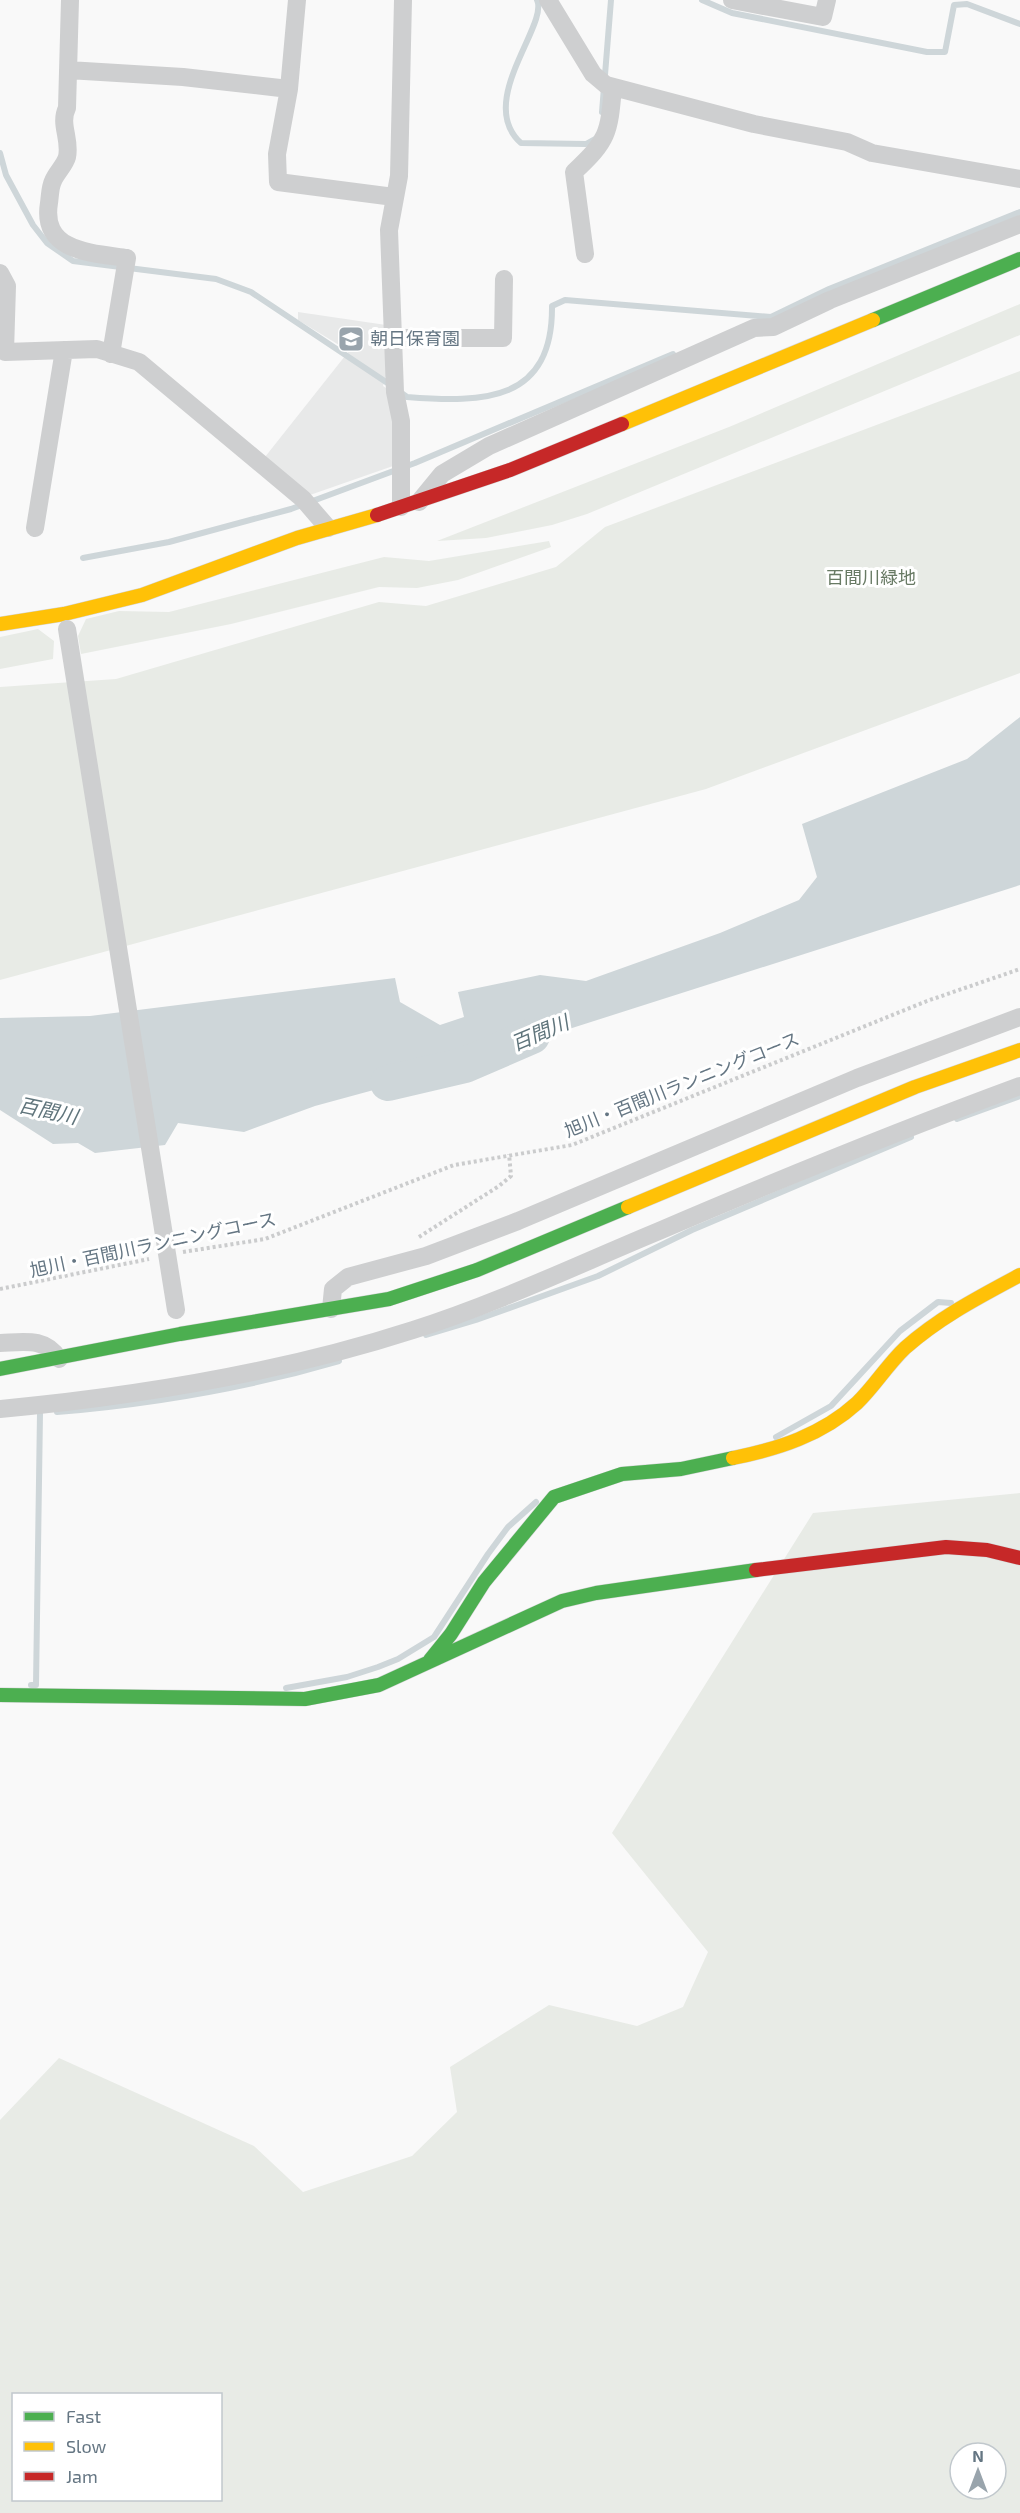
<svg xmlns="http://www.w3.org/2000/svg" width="1020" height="2513" font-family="'Exo 2','Noto Sans JP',sans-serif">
<rect width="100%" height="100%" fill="#f9f9f9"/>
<path fill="#e8e9e9" d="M298,312L386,325V376L383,386L390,391L392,418L393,466L310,495L265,457L349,351L298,320Z"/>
<path fill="#e8ebe6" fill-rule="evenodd" d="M1020,304V335L587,514L552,525L486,538L437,541L729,427Z
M1020,371V673L706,789L0,980V687L116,679L379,602L426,606L556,567L605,527Z
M549,541L551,547L458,580L417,588L379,587L231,624L81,654L78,636L86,619L119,611L169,612L384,557L429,561Z
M38,629L54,641L53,659L0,669V637Z
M1020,1493V2513H0V2120L59,2058L254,2146L303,2192L412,2156L457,2112L450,2067L549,2005L637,2026L683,2007L708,1952L612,1833L813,1513ZM14,2394H220V2500H14ZM960,2453H996V2489H960Z"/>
<path fill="#ced6d9" d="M1020,717V885L403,1082L315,1106L244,1132L178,1123L165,1145L95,1153L78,1143L53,1144L0,1110V1018L90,1016L395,978L400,1002L440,1025L464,1017L458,992L540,975L586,981L720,933L799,900L817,877L802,824L967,759Z"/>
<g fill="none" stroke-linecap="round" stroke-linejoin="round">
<path stroke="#ced6d9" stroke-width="6" d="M537,0C549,25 475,102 521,143L586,144L595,139
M702,0L732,13L927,52H945L954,5L967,4L1020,24
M602,112L611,0
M0,153L6,175L33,225L47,243L73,261L216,279L251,292L392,386
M400,392L407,397C484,403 553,402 552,306L565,300L771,317L829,289L1020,212
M83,558L169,542L291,509L415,463L673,354
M957,1119L1020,1096
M426,1335L476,1320L598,1276L692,1230L911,1137
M57,1412C153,1404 247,1388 339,1361
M776,1437L831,1406L900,1331L938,1302L951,1303
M31,1685H36L40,1413
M286,1688L347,1677L378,1667L398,1659L434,1637L488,1554L508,1527L536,1502"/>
<path stroke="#ced6d9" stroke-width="36" d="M388,1083L465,1065L532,1036"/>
<defs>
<path id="fast" d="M873,320L1020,259
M0,1369L180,1334L389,1299L477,1270L628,1207
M430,1660L451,1634L484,1582L554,1497L622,1474L681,1469L733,1458
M0,1695L305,1699L379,1685L562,1601L596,1593L756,1570"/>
<path id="slow" d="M622,424L873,320
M0,624L64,614L142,595L297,538L377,515
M628,1207L915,1087L1020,1050
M733,1458C778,1449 822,1435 857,1403C874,1387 887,1365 905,1348C940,1317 979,1297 1020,1275"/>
<path id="jam" d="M377,515L510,470L622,424
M756,1570L946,1547L987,1550L1020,1558"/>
</defs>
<use href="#fast" stroke="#d5d6d7" stroke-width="15"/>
<use href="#slow" stroke="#d5d6d7" stroke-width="15"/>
<use href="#jam" stroke="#d5d6d7" stroke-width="15"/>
<path stroke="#cbcccd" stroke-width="4" stroke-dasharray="3 3" stroke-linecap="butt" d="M419,1237L499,1186L511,1176L509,1154
M183,1252L265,1239L454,1165L572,1145L927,1001L1020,969
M0,1289L149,1259"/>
<path stroke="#cecfd0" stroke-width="18" d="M70,0L67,108C59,124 71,139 67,157C65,165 56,173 53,181C50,187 50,196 49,203C41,252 92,253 127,258L111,354
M297,0L289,89L277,154L278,182L394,197
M548,0L593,74L606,85L754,124L847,142L872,153L1020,179
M732,0L823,17L827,0
M68,70L183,77L289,89
M585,254L574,172C608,140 609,134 613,87
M0,273L7,286L5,352L97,349L139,362L303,499L328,528
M395,338H503L504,279
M419,502L442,474L489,446L754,328L773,327L830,300L1020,224
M401,507V421L395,392L389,230L399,176L403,0
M35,528L64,350
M331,1309L333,1289L348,1277L426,1256L518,1221L857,1078L1020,1017
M0,1343C24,1342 45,1337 59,1359
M0,1409C139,1396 280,1373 413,1330C498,1303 577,1265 659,1231C778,1180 898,1131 1020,1086"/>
<use href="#fast" stroke="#4caf50" stroke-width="14"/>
<use href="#slow" stroke="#ffc107" stroke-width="14"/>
<use href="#jam" stroke="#c62828" stroke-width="14"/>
<path stroke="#cecfd0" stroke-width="18" d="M67,629L176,1310"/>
</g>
<defs>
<symbol id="school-square" viewBox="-11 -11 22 22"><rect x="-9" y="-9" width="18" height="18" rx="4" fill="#99a4ac" stroke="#fff"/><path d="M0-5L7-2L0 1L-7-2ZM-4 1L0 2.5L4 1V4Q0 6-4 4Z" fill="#fff"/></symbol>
</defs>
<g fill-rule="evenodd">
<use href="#school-square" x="336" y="324" width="30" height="30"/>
</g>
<g text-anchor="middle" stroke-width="6" stroke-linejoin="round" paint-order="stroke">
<g font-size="18" fill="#657683" stroke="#fff" text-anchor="start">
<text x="370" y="345">朝日保育園</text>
</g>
<g font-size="18" fill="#687a64" stroke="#fff">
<text x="871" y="584">百間川緑地</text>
</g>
<g font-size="18" fill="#657683" stroke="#fff">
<text transform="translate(682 1085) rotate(-22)" y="6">旭川・百間川ランニングコース</text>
<text transform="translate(153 1245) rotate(-12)" y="6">旭川・百間川ランニングコース</text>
</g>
<g font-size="20" font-style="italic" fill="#60757c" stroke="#fff">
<text transform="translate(540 1033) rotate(-23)" y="7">百間川</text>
<text transform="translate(48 1111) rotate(12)" y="7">百間川</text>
</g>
</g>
<rect x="12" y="2393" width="210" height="108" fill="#ffffff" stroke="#c1c8cd" stroke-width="1.5"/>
<rect x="24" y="2412" width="30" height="9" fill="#4caf50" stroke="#c1c8cd" stroke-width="1.5"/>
<text x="66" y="2423" font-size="18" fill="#657683">Fast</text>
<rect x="24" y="2442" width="30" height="9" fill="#ffc107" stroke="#c1c8cd" stroke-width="1.5"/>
<text x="66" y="2453" font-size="18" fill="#657683">Slow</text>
<rect x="24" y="2472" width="30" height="9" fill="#c62828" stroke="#c1c8cd" stroke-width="1.5"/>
<text x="66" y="2483" font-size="18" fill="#657683">Jam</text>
<g transform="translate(978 2471)"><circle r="28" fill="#ffffff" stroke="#c1c8cd" stroke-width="1.5"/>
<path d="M0-4.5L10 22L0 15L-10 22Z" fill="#99a4ac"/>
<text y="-9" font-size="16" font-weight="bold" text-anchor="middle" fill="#657683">N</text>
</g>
</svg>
